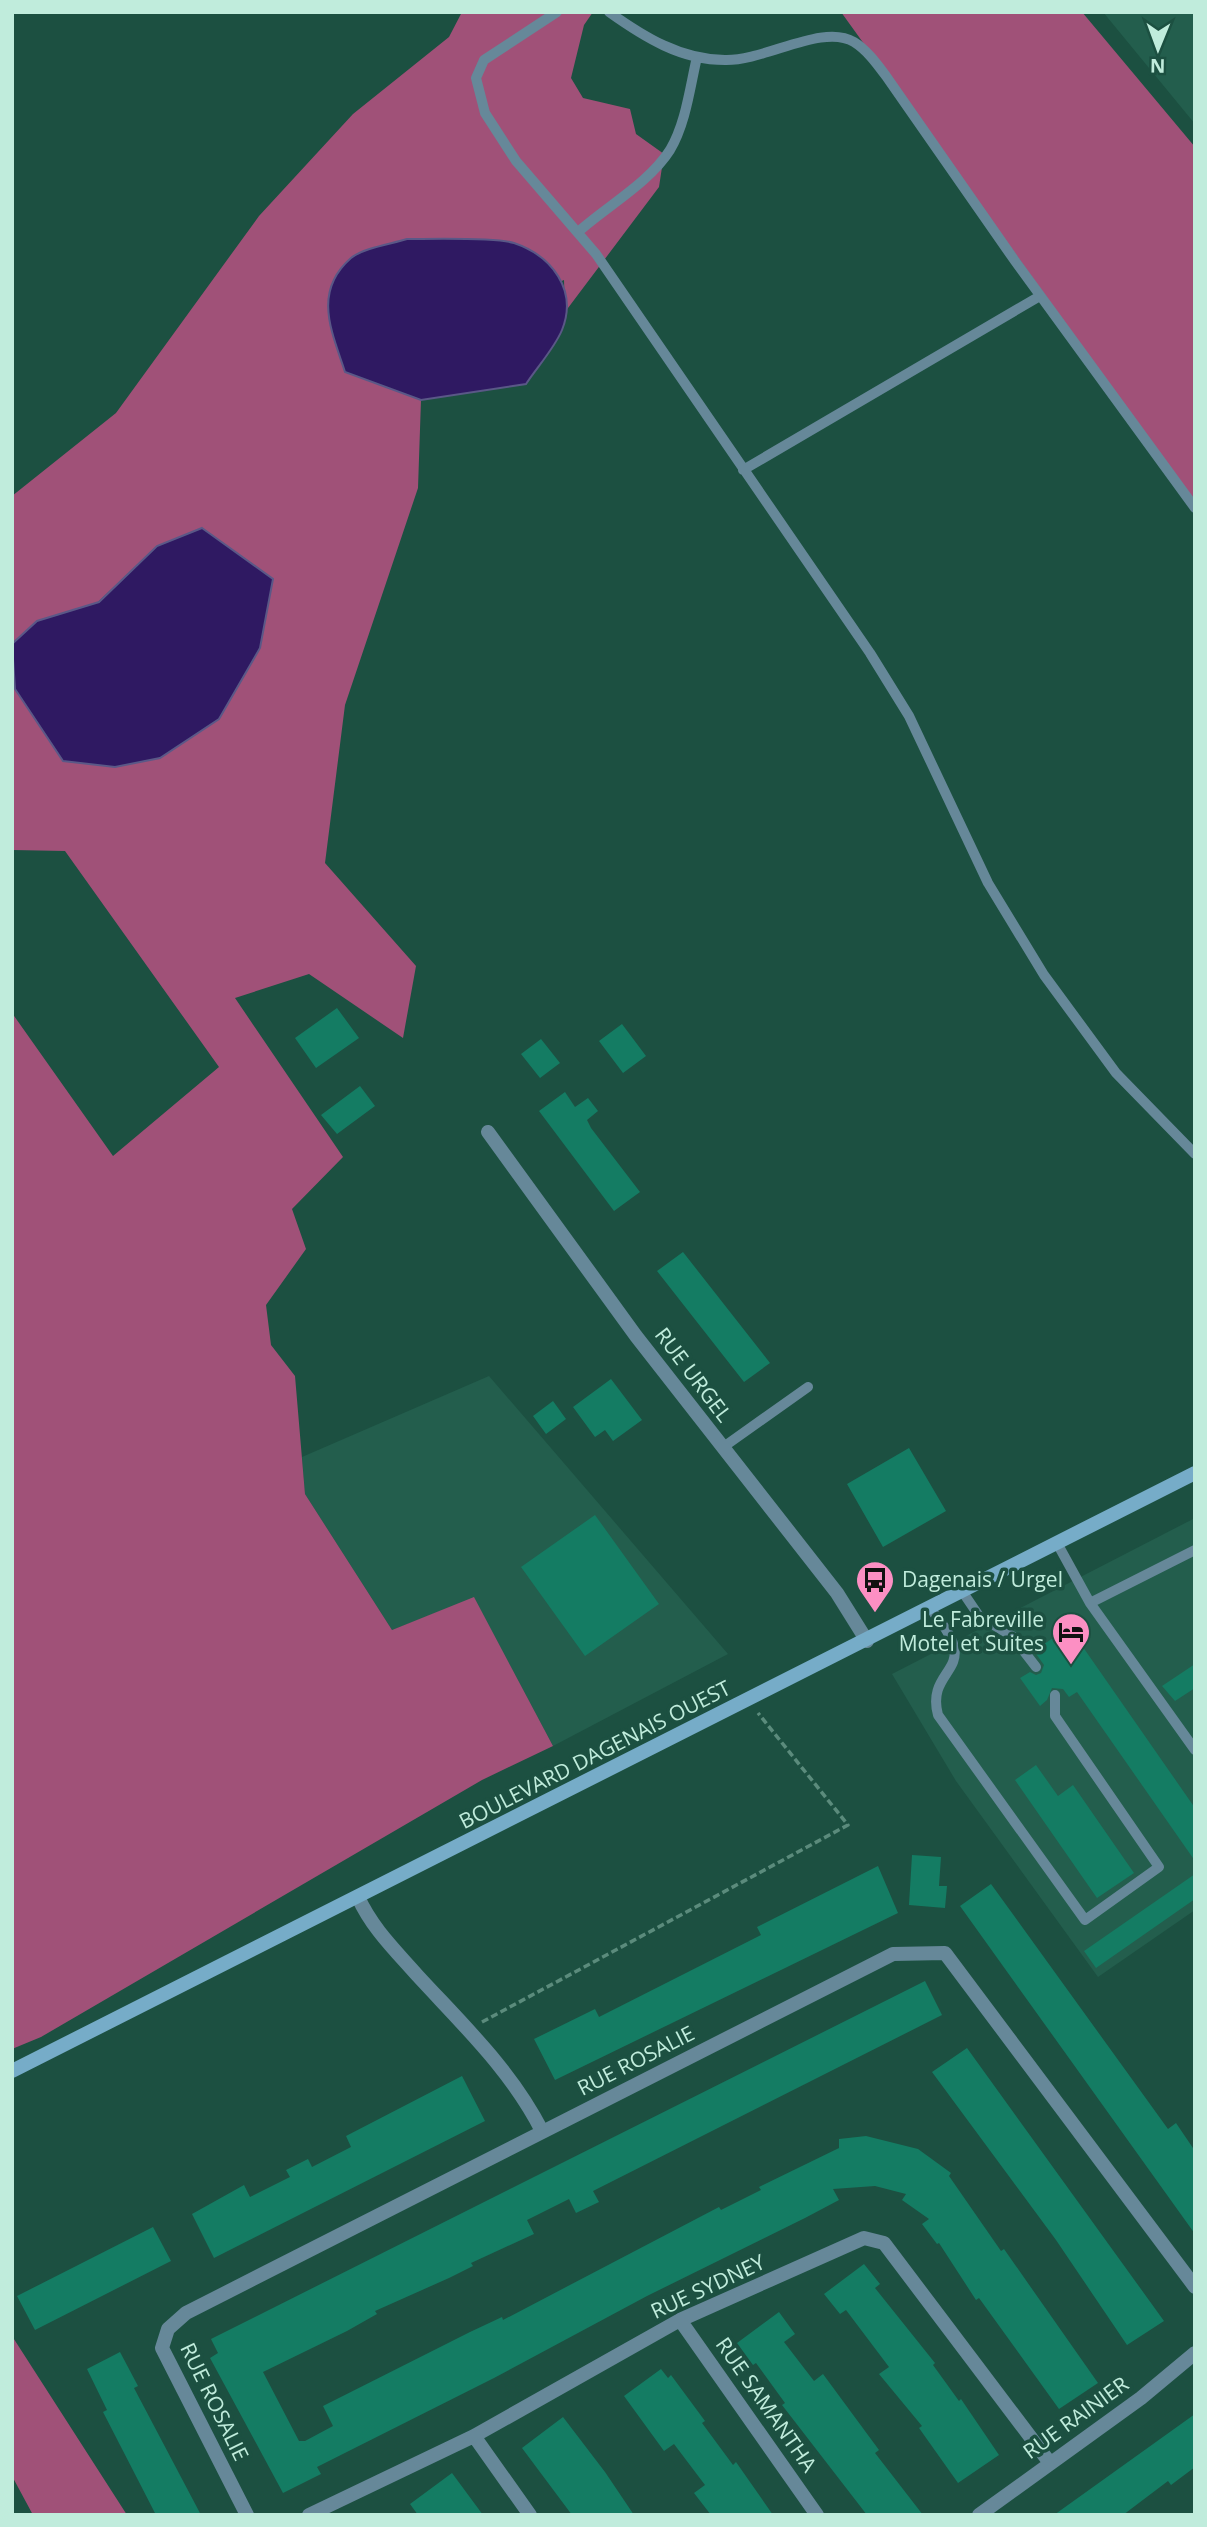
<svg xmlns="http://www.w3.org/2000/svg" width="1207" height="2527" font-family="'Open Sans',sans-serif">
<rect width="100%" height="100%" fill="#1c5041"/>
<path fill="#235e4d" d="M1103,12H1195V124Z
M489,1376L728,1654L553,1746L474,1598L392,1630L305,1494L302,1457Z
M1195,1518V1910L1098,1977L956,1781L892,1674Z"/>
<path fill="#a05178" d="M462,12H593L584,25L571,78L583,98L630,109L636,134L664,154L659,187L565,312L564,280L345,372L421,400L418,488L345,705L325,863L416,966L403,1038L309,974L235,998L343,1157L292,1209L306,1249L266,1305L271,1345L295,1376L305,1494L392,1630L474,1597L553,1746L482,1780L41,2037L12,2049V1013L113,1156L219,1067L65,851L12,850V672L15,689L157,546L98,602L37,621L12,644V496L116,413L259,216L353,114L449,37Z
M841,12H1082L1195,147V503Z
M12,2336L127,2515H33L12,2476Z"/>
<path fill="#2f1962" stroke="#5a5887" stroke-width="2" d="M407,239C430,239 496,237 514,243C552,256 578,290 562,330C554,349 537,367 526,384L421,400L345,372C332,332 312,292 351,258C363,248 391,244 407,239Z
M202,528L273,579L260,648L219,719L160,758L115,767L63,761L15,689L12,644L37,621L99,602L157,546Z"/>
<path fill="#147c63" d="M337,1008L359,1038L316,1068L295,1038Z
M622,1024L646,1056L623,1073L599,1041Z
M541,1039L560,1063L540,1078L521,1054Z
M360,1086L375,1106L337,1134L321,1115Z
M565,1092L575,1107L588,1098L598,1111L587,1120L591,1128L640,1192L614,1211L539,1111Z
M683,1252L770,1363L744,1382L657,1271Z
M611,1379L642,1420L613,1441L605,1430L595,1437L573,1407Z
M553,1401L566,1419L546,1434L533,1416Z
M909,1448L946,1511L883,1547L847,1484Z
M595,1515L659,1604L585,1656L521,1567Z
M1069,1627L1195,1808V1861L1077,1692L1069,1697L1063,1689L1052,1688L1047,1700L1040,1706L1020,1678L1030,1672L1036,1675L1041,1673L1044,1665L1034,1651Z
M1195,1664V1688L1175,1701L1162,1686Z
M1036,1765L1058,1796L1073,1785L1134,1873L1097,1898L1015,1780Z
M912,1855L941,1857L939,1886H947L945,1908L909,1905Z
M878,1866L898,1913L555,2080L534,2039L595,2009L599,2017L761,1935L757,1927Z
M1195,1874V1899L1096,1968L1084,1951Z
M991,1884L1168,2129L1176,2123L1195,2151V2234L960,1906Z
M925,1981L942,2015L593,2191L599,2202L576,2213L569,2199L527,2220L534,2234L471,2263L473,2266L449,2278L375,2311L377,2314L347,2331L263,2372L299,2441H305L333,2426L323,2406L470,2332L502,2317L503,2320L719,2207L721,2210L761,2190L759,2187L839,2148V2139L866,2136L918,2149L951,2173L949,2176L1001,2251L1004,2249L1098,2383L1059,2409L979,2298L976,2300L939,2243L937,2244L922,2224L929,2219L902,2200L906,2194L875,2186L833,2189L839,2200L805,2218L647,2296L494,2378L317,2467L321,2474L283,2493L210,2358L218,2353L211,2339Z
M967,2048L1164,2321L1127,2345L1056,2240L932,2072Z
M462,2076L485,2121L214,2258L192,2214L244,2185L250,2197L290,2177L286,2170L308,2159L312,2167L351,2147L346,2136Z
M153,2227L171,2261L35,2330L17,2296Z
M864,2264L880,2284L875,2288L935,2363L933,2365L959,2401L961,2399L999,2455L958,2483L919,2428L922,2426L879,2374L889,2367L846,2310L840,2314L824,2294Z
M779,2312L795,2334L784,2342L814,2381L823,2374L879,2450L875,2453L923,2515H867L782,2405L785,2403L756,2363L753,2365L737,2343Z
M120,2352L138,2386L134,2388L201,2515H156L103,2412L107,2410L87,2369Z
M661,2369L668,2378L671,2375L705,2421L702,2423L733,2465L736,2462L773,2515H711L694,2493L705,2485L674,2444L664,2451L624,2396Z
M1195,2414V2467L1171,2485L1168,2481L1123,2515H1054Z
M563,2417L605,2472L634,2515H572L522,2448Z
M452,2473L483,2515H418L410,2504Z"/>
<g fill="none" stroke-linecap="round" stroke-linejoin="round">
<path stroke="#5b8b7c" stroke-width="3.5" stroke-dasharray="7 3.5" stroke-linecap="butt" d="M482,2022L848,1825L758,1713"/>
<path stroke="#689" stroke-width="10" d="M557,12L484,60L476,78L485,113L516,161L596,254L870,653L909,716L988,883L1044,975L1116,1073L1195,1154
M609,12C644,37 681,60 725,60C765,61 823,23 854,42C867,50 877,64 886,76L1015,261L1195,508
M578,232C607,206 649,183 670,150C686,123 690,87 697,57
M743,470L1040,296
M722,1448L808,1387
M1057,1543L1090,1603L1195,1750
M962,1591L979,1616L1012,1636L1036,1667
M1090,1603L1195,1550
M930,1608C939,1620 950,1632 954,1647C960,1672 928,1678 938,1715L1085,1920L1159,1867L1055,1716V1695"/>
<path stroke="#689" stroke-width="14" d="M488,1132L636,1336L837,1593L867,1641
M358,1897C372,1928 395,1950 417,1975C463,2025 511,2070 542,2131
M680,2320L817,2515
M474,2436L530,2515
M247,2515L162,2348L168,2329L186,2313L893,1954L945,1953L1195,2287
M309,2515L474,2436L680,2320L864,2238L884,2243L1050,2463
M979,2515L1141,2398L1195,2353"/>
<path stroke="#76acc8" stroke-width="14" d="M12,2071L1195,1473"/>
</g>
<defs>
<symbol id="bus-pin" viewBox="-11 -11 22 30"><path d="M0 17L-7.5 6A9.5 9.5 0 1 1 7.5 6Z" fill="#fc8fc3" stroke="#1c5041"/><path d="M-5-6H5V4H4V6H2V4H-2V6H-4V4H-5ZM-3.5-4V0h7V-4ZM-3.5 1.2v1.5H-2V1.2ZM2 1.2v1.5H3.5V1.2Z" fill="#111"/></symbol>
<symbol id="hotel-pin" viewBox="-11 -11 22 30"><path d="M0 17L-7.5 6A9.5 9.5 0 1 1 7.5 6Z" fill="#fc8fc3" stroke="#1c5041"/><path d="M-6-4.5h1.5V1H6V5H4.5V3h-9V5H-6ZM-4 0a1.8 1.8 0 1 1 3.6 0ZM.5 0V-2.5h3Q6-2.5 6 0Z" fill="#111"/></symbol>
</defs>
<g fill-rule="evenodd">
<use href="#bus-pin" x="853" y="1558" width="44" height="60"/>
<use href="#hotel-pin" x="1049" y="1610" width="44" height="60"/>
</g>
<g text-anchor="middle" stroke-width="7" stroke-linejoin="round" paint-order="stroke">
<g font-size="21" fill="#c0ecdc" stroke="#1c5041">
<text transform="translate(693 1375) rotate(53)" y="7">RUE URGEL</text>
<text transform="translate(595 1755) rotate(-27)" y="7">BOULEVARD DAGENAIS OUEST</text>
<text transform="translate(636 2061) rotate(-27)" y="7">RUE ROSALIE</text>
<text transform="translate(708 2287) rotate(-25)" y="7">RUE SYDNEY</text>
<text transform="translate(214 2402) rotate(64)" y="7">RUE ROSALIE</text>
<text transform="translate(766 2405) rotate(55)" y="7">RUE SAMANTHA</text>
<text transform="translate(1076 2418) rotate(-36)" y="7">RUE RAINIER</text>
</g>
<g font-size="21" fill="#c0ecdc" stroke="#1c5041" text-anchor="start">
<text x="902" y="1587">Dagenais / Urgel</text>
<text x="1044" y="1627" text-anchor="end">Le Fabreville<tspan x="1044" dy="24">Motel et Suites</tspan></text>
</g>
</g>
<rect width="1207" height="2527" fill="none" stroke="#c0ecdc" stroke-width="28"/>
<g transform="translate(1158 49) rotate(181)" stroke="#1c5041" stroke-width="5" paint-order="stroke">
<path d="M0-5L12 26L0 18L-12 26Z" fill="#c0ecdc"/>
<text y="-10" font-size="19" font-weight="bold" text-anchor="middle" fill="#c0ecdc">N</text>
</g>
</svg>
